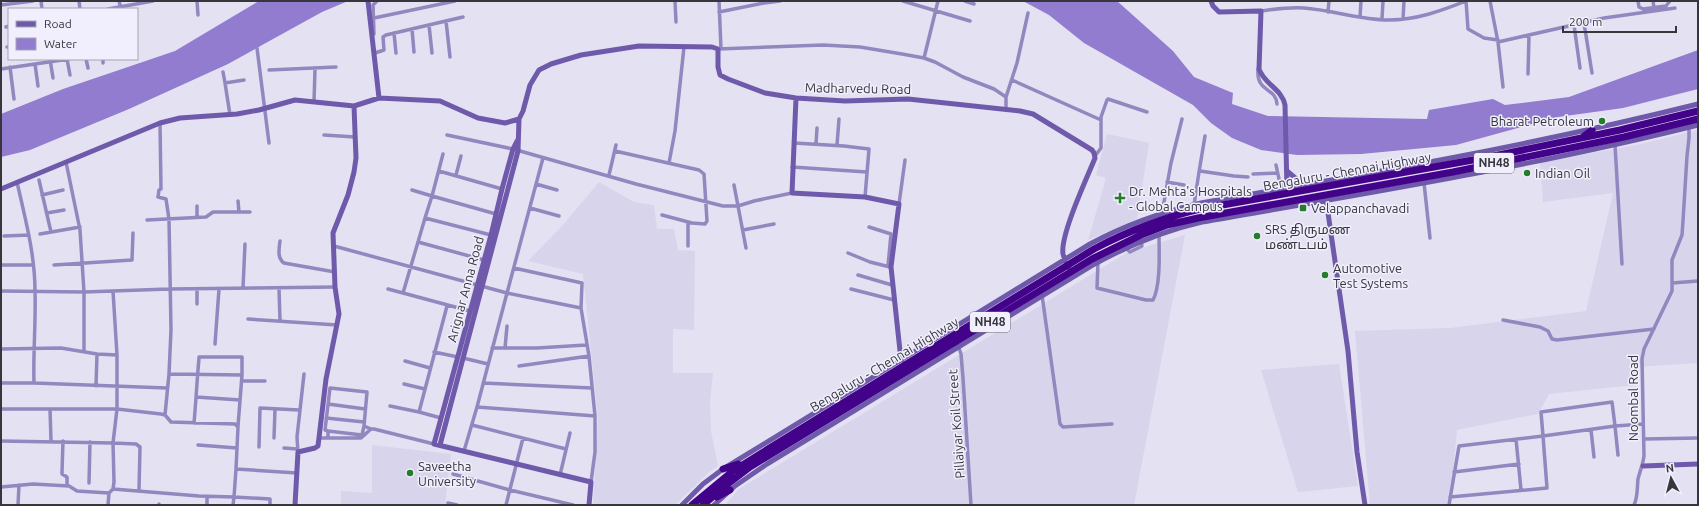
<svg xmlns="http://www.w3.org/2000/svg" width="1699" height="506" font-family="Ubuntu,'Noto Sans Tamil',sans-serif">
<rect width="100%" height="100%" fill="#e4e1f2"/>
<path fill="#d8d4eb" d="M1698,130V363L1637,367L1634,385L1549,394L1538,414L1457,430L1450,505H1370L1355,331L1450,328L1586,311L1613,193L1543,202L1540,162L1632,146Z
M1107,134L1149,143L1137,219L1088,240L1106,178L1096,175Z
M599,182L634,202L654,205L657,229H674L678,250L695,251L694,330L673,329V373H713L710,402L711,431L718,466L709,472L675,505H593L598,420L583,274L528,261L562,226Z
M1185,235L1134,505H725L739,489L1128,252Z
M1339,364L1358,486L1298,492L1261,370Z
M372,445L451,454L445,505H341V491L372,493Z"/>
<path fill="#917cd0" d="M259,1H348L322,12L228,64L129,109L30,150L1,157V114L63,89L175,51Z
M1023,1H1117L1173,51L1194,77L1233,93L1232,104L1268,116L1427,119L1429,110L1493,99L1505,105L1569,97L1698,50V89L1623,108L1558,117L1456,145L1361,154L1297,155L1261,150L1232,138L1211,123L1193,105L1084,43L1049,15Z"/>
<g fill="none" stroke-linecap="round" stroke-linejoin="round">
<path stroke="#9387bf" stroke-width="3.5" d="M41,1L42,9
M79,1L80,9
M119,1L121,9
M197,1L198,15
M675,1L676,22
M719,1L721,49
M903,1L970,21
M965,1L974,4
M1466,1L1468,29L1484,38L1498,40
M1490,1L1498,42L1503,87
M1638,1L1639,7L1643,9L1666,6L1670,1
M1653,1L1654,8
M1,5L33,1
M108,9L153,1
M1261,11C1275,9 1289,7 1304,8C1332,10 1360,20 1389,20C1416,20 1441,11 1466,1
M719,12L764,3L780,1
M1328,12L1329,1
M1360,17L1361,1
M374,18L455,1
M1382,19L1383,1
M1403,19L1404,1
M446,21L450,57
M1584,23L1592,73
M429,25L432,53
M1574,25L1580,68
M6,27L9,26
M412,29L414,52
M394,33L396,53
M374,34L373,5L377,1
M1498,42L1604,18L1675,8
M7,47H9
M257,48L269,143
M718,49L823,45L860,47L902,54L924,58L935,62L963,77L994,89L1006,97V109
M375,53L384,50L383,37L386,35L463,17
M924,58L938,1
M50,59L53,78
M67,59L70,75
M86,59L88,68
M103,59V63
M35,64L38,86
M10,67L14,99
M1,69L69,59
M1258,69C1256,93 1276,87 1277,104
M269,70L336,67
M223,72L225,83
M1528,74L1529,35
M1012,80L1101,120
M1006,97L1017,63L1028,13
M314,102L315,69
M230,115L225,83L244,80
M160,123L161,189L159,190L158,197L166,199L169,219L171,330L169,374
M324,135L355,137
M447,135L513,149L636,184L723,206H738L754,201L792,193
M794,143L844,146L869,149L865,197
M816,144L817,128
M837,145L839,119
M1615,145L1622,264
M615,151L699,170L704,174L707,221L705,224L692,223L662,215
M1095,156L1101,148V117L1107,100L1108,99L1147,112
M543,158L507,293L581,308
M66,162L80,230L84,292V352
M669,163L675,131L684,47
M1276,165L1279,179L1284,189
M792,167L867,172
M439,171L502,189
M1199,172L1205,136
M1253,174L1277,173
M456,175L461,156
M609,175L616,145
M39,180L51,232
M1167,182L1184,185
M1424,183L1430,238
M536,184L557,190
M734,185L746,248
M412,190L432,196L443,154
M42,195L63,190
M238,201L239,212
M899,204L905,160
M1194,205L1199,172L1200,171L1234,176L1248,177
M197,206V217
M530,208L559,216
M47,213L64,210
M1162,213L1171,163L1182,119
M147,220L206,217L213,212H250
M869,227L891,234L888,266
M743,230L774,224
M40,234L80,227
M491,235L425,218L432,196L496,214
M4,236L29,235
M280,241C279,249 277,258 284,263L335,272
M418,242L425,218
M334,246L507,293L477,407
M688,246V222
M1126,248L1130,252L1142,246L1141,241
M848,253L870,262L890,267
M1098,262L1097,288L1146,300H1153C1161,285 1159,251 1159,234
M1,265H33
M54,265L132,260L133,233
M514,268L582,283L581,308L589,356L595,416
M858,275L892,285
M1672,283L1698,281
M243,288L245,244
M279,288L280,321
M197,289V304
M388,289L403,293
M851,289L894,300
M1,291L84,292L169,289L335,287
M1042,295L1060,424L1063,427L1112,424
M470,311L403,293L418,242L484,260
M248,319L337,325
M1503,320L1540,327L1548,331L1552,339L1557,340L1654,329
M215,344L219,289
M958,345L961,354L963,378L971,505
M492,348H537L586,345
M505,348L507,326
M1,349L61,348L97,354L117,355
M434,352L458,357
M463,358L488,364
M405,361L430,368
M519,366L589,356
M243,381H265
M1,383H34C33,352 36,322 35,291C35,254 25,218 17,182
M34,383L167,388
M483,383L592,388
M404,384L425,389
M96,386L97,354
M196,397L240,400
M328,404L365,409
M390,406L419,412L447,306
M1,409H117V355L113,291
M50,409L51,441
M419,412L441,418
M165,415L169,374L242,375V357H199V358C197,380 196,401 194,423
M326,418L364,422
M472,425L566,449
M238,426L242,375
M1591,430L1594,457
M328,431L325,430L330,388L367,392L364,426L371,429
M274,438L275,409
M319,438H361L371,429H374L434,444
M328,438V431L362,435L364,426
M1516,439L1521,490
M1644,439L1698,438
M1,441L113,443L114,482L113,489L109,493
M63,441L62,472V474L67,477V486
M198,445L237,448
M259,447L260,408L299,410
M284,448L297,449
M464,451L477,407L595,416V452L591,482
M298,453L297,437L304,374
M1454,472L1519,464
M453,474L510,490L573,505
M560,475L570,433
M89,483L90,442
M1,487L33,484L69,486L77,491L109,493L108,505
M113,489L199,496L234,497L236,469
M139,490L140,447L136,444L113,443L117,409L161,414L165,415L171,422L235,424L238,427L236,469L297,473
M1450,497L1547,488L1543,436L1615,426L1618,455
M448,503L457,505
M18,505L19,485
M159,505V504
M207,505V496
M233,505L234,497L270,499V505
M506,505L523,438
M1449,505L1459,446L1543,436L1541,412L1612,402L1615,426L1643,424
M1634,505C1638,497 1637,488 1638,479C1640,471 1643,464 1644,456L1642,359L1644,349L1672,291V260L1682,235L1683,221L1687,156L1689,138V126"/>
<path stroke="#6f59aa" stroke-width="5" d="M368,1L379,98
M1211,1L1213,6L1219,12L1261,11L1259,69C1264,84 1282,89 1285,105L1287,190
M796,98L792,193L865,197L899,204L891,267L900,351L902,360
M517,141L513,149L502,189L491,235L434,444L591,482L589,505
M1287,171L1300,182L1307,184
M1,189L160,123L180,118L237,114L259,110L295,100L354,106L379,98L440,101L478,118L505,123L519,119L523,111L530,85L539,70L551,64L581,55L639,46L712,47L718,49V67L720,75L728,79L765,93L796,98L845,101L908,99L1020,111L1033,114L1092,150L1094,153L1095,158C1087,178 1060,235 1063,254C1065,262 1070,270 1073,277
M1326,199L1348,351L1357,452L1365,505
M440,445L518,151L519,119
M1643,466L1698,464
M295,505L298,452L315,448L318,446L326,379L339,314L335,287L333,233L348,195L354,172L356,158L354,106
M682,505L703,484L723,469L1090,244C1125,225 1162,212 1201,203C1368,174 1534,145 1698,104
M714,505L735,486L767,464L1091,266C1127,246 1162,231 1202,222C1368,193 1534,166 1698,125"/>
<path stroke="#42038a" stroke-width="7" d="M1583,137L1592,130
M723,469L738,464
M717,497L730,490
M692,505L733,471L768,449L1094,249C1128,231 1162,218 1200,209L1484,158L1620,130L1698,111
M703,505L729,483L750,467L1092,259L1141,235L1167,225L1198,218L1453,172L1624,137L1698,119"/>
</g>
<g fill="#257c2a" stroke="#f1effd" stroke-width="1.5">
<circle cx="1602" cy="121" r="4"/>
<circle cx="1527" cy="173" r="4"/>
<path d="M1118 192h4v4h4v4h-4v4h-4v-4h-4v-4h4z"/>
<rect x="1299" y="204" width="8" height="8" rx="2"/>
<circle cx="1257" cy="236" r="4"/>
<circle cx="1325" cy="275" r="4"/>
<circle cx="410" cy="473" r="4"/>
</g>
<g text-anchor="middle" stroke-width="3" stroke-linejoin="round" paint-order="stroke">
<g fill="#f1effd" stroke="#6f6e76" stroke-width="1">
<rect x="1474" y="153" width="40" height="20" rx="3"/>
<rect x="970" y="312" width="40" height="20" rx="3"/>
</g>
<g font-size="12" font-weight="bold" fill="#37363c">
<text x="1494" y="167">NH48</text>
<text x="990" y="326">NH48</text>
</g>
<g font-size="13" fill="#37363c" stroke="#f1effd">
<text transform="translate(858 88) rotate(1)" y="5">Madharvedu Road</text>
<text transform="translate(1347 171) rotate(-10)" y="5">Bengaluru - Chennai Highway</text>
<text transform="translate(465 289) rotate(-75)" y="5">Arignar Anna Road</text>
<text transform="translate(884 364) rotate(-31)" y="5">Bengaluru - Chennai Highway</text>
<text transform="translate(1633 398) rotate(-90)" y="5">Noombal Road</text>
<text transform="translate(956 424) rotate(-94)" y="5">Pillaiyar Koil Street</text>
</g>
<g font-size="13" fill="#37363c" stroke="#f1effd" text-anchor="start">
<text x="1594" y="126" text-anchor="end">Bharat Petroleum</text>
<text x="1535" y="178">Indian Oil</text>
<text x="1129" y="196">Dr. Mehta's Hospitals<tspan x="1129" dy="15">- Global Campus</tspan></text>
<text x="1311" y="213">Velappanchavadi</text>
<text x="1265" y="234">SRS திருமண<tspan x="1265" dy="15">மண்டபம்</tspan></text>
<text x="1333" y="273">Automotive<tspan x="1333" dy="15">Test Systems</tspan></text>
<text x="418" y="471">Saveetha<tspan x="418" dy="15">University</tspan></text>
</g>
</g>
<rect width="1699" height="506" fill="none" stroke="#37363c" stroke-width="4"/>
<rect x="8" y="8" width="130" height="52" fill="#f1effd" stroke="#a7a5b0"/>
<rect x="16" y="21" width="20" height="6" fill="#6f59aa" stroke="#a7a5b0"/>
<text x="44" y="28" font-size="12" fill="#37363c">Road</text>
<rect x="16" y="38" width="20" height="12" fill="#917cd0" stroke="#a7a5b0"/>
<text x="44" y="48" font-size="12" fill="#37363c">Water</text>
<g transform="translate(1671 478) rotate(353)" stroke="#f1effd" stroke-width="3" paint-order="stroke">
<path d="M0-3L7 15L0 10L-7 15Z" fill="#37363c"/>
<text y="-6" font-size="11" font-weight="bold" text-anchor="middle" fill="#37363c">N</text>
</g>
<path d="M1563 26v6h113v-6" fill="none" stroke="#37363c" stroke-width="2"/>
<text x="1569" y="26" font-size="12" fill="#37363c" stroke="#f1effd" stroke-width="3" paint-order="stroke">200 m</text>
</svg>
